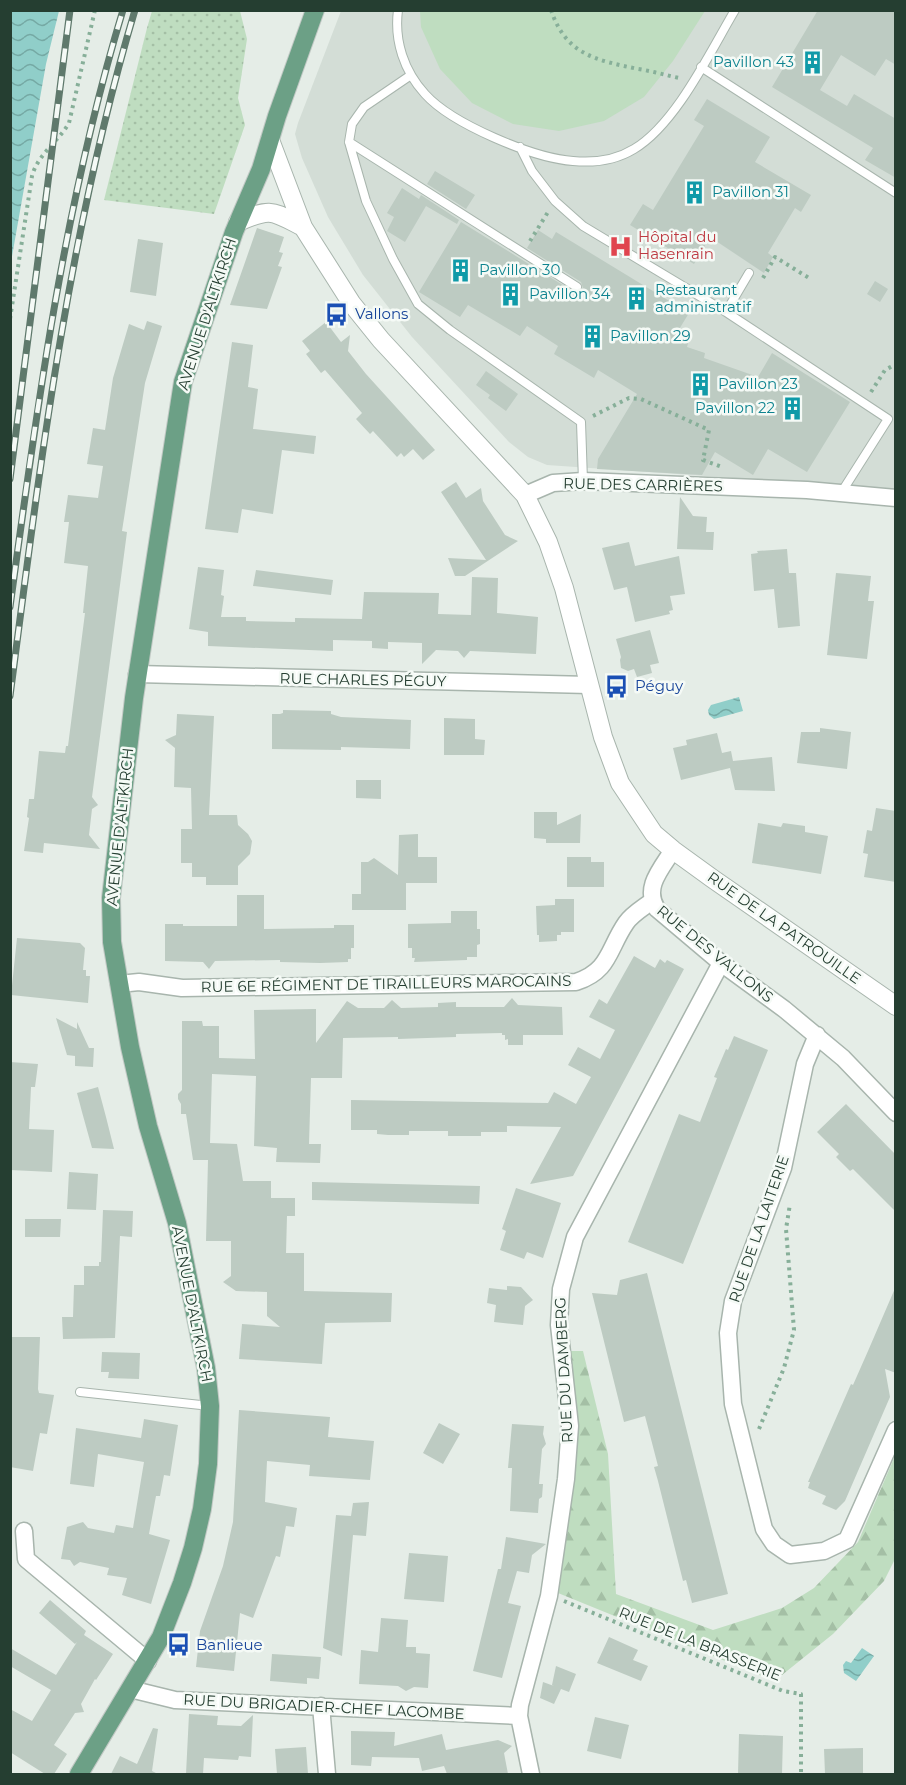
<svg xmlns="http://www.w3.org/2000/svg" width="906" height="1785" font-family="Montserrat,sans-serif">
<defs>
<pattern id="grass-dots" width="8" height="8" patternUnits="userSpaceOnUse" patternTransform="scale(1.5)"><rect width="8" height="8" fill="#bfddc0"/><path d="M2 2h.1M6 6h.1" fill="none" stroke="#a4bfa5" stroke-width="1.8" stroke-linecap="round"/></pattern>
<pattern id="forest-firs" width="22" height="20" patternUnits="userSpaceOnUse" patternTransform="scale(1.5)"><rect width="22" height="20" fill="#bfddc0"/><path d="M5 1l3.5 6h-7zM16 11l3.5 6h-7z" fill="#a4bfa5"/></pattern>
<pattern id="water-waves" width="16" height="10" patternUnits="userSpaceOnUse" patternTransform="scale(1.5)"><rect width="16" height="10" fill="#90cec9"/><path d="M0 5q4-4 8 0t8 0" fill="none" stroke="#75a9a4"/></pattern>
</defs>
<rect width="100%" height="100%" fill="#e5ede7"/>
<path fill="#d3ddd6" d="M341,11H895V489L547,465L528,457L509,442L412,337L363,275L328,217L302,158L295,134L298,123Z"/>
<path fill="url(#grass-dots)" d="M152,11H240L247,39L238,98L245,125L214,214L104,200L147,28Z"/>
<path fill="url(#forest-firs)" d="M568,1351H583L608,1454L616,1594L713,1630L782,1608L814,1588L858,1542L895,1456V1559L884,1581L833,1634L782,1675L762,1676L558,1593L575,1431Z"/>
<path fill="#bfddc0" d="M420,11V10L705,11L673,61L644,97L604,121L559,131L513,124L472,103L440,69L421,27Z"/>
<path fill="url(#water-waves)" d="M12,11H59L46,64L11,262L10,15Z
M739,697L743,711L714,719L709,715L708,710L711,705Z
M862,1648L874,1656L856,1681L844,1673L843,1665L846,1661L851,1663Z"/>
<path fill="#bdcbc2" d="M818,10H896V65L886,59L875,76L841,55L820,90L847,106L854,94L896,119V178L865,160L873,148L772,87Z
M707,99L770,137L755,162L811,195L801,212L795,208L768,253L773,257L764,273L710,237L694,264L630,225L643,204L653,210L704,126L694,120Z
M435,171L475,195L466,209L427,184Z
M402,188L419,199L421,195L459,220L457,224L426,206L405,242L387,231L394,217L387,213Z
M461,222L574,292L579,293L583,288L581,282L527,248L538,230L552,239L556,232L689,313L675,336L689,340L687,347L705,353L704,358L758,377L772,353L850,402L807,472L768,449L753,475L715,452L702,475L597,469L598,459L637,394L598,370L594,378L554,354L558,346L527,326L520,336L468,305L460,317L419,292Z
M257,228L284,237L279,252L283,253L278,266L282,267L267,309L230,305Z
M138,239L163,243L156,296L130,292Z
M875,281L888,289L880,302L867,294Z
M147,321L162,326L145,383L122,531L127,532L92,797L98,805L92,809L89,835L100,849L44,843L43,853L24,851L29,818L27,817L29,799H34L39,751L65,753L66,746H68L85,613H83L88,566L64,563L69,522H64L68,495L98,498L103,466L87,464L93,428L105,430L113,378L129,324L144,330Z
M326,322L341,342L350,335L348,351L366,374L435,450L423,460L413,449L404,457L401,453L397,457L373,431L370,434L356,419L362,413L325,370L321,373L306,354L310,351L302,341Z
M232,342L253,345L248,387L258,389L253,429L316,436L314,454L282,450L273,514L242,509L238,533L205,529Z
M486,371L518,394L506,411L488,398L490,395L476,385Z
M456,482L466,498L481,488L483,501L505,535L518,541L465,576H455L448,558L486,560L441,492Z
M680,497L693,516L707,517L706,532H714L713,550L677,549Z
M629,542L635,566L679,556L685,594L670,596L673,610L669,611L670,614L635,622L627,587L614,590L602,548Z
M787,549L789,573H796L800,626L778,628L774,589L754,591L751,554L758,553L757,551Z
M198,567L224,570L221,595L224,596L221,617H246V621L295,622V618L362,619L364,592L439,593L438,614L471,615L472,577L498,578L497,613L538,617L536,654L470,651L464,658L458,651L436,650L422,664V643L388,642V649L372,648V641L333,640V651L208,646V632L189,629Z
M256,570L333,580L331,595L253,586Z
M836,573L871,576L868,601H874L867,659L827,655Z
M650,630L659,663L650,665L652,673L637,677L634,669L628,671L621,668L620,660L621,657L616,639Z
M283,710L331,711V714L341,717L411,720L410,749L341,747V750L272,749V714H280L283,713Z
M177,714L214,716L209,815H237L238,825L248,834L252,841L250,854L238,866V885H206V877H192V863H181V829H192L191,788L174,787L175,748L165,740L176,735Z
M444,718L475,719V739L485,740L484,755H444Z
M820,728L851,732L847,769L797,763L801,732H820Z
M717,733L722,753L731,751L733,761L772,757L775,791L735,790L730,768L681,780L673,748L687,745L686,740Z
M356,780H381V799L356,798Z
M876,808L896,811V882L864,877L868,854L863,853L867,830L872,831Z
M534,812H557V825L581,814L580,843H546V839L534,838Z
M758,823L781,827L783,823L805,826V832L828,836L821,874L752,863Z
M418,834V857H437V883H406V910H352V894H361V862H368L374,858L398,875L399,835Z
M567,857H591V862H604V887H567Z
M237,895H264V929L334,928V925H354V948H351V959H348V962L320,963L280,962V960L215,961L209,969L203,962L165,961V924H183V926H237Z
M555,899H574V932H561V935H557V941L539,942V935H537L536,906L555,905Z
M451,911H477V929H480V944L477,945V957H467V960L414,962L415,958H412V948H408V924L451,923Z
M17,938L80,943L85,948L83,970H86V976H90L88,1003L11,995Z
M634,956L655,968L660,959L665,963L667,960L684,969L573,1176L530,1184L561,1127L507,1126V1132H481V1136H448V1131H409V1135H388L377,1134V1130H351V1100L548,1103L554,1092L576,1104L591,1077L568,1065L578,1047L600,1059L615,1030L589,1017L599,999L607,1004Z
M512,998L518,1005L562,1007L563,1035H523V1045H508V1039L505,1040V1035H502V1033L456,1034V1037L398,1039V1037L343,1038L342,1078H311L309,1144H321L320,1163L276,1162L277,1148L254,1146L256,1076L212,1074L210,1143L237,1144L243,1181H271V1198H295V1216H287L286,1253H304V1291L392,1293L391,1322L325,1323L322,1364L239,1359L242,1324L280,1327L267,1316V1292L236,1291L223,1282L231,1276V1241H206L208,1160H193L186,1114H181V1104L178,1099V1094L182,1090V1021H202L203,1026H219V1058L255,1059L254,1010L316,1009V1043L347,1001L358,1008H384L392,1000L401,1008L438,1007V1003L456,1002V1007H504Z
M56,1018L77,1029V1022L89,1048H94L93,1067L75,1066V1056L67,1055Z
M734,1036L768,1050L683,1264L628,1242L679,1114L700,1122L717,1078L714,1077L726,1049L728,1050Z
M10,1062L38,1064L35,1087H31L29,1129L54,1130L52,1172L10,1170Z
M98,1087L106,1117L114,1149L92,1148L82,1112L77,1093Z
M846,1104L896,1155V1212L853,1169L850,1171L836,1157L839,1154L817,1132Z
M69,1172L98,1174L96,1210L67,1209Z
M312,1182L480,1186L479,1204L312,1200Z
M516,1188L561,1203L543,1258L527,1252L524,1259L500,1250L506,1231L502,1229Z
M103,1210L133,1211L132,1237L120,1236L115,1338L63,1339L62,1317H73L74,1285H84V1266H99V1262H101Z
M25,1219H61L60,1237H25Z
M647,1273L728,1594L692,1603L686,1580L683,1581L658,1481L654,1467L658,1466L645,1416L624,1422L592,1293L617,1295L620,1280Z
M507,1286L521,1287L533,1300L525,1306L523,1325L494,1322L496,1305L487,1303L489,1288L507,1290Z
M896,1286V1373L885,1369L890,1397L845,1501L836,1510L822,1504L826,1496L808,1488L810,1482H808L851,1384L853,1385L868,1351Z
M10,1337H40L38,1389L39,1393L54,1395L47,1434L40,1433L33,1471L10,1467Z
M102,1352L140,1353L139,1379L108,1378L109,1372H101Z
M239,1410L330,1417L328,1437L374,1441L370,1480L309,1476L310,1465L267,1461L265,1502L297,1508L294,1527L286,1526L280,1557L276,1556L253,1618L240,1613L234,1671L196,1667L200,1631L223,1566L233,1522Z
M144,1419L178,1425L170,1476L164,1475L160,1496H156L149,1534L170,1540L151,1604L122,1595L127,1578L107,1575L109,1568L80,1562L74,1566L70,1560L61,1559L67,1527L83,1522L88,1528L114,1533L116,1525L133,1528L144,1462L98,1454L94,1487L70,1484L76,1428L141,1438Z
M439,1423L460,1434L443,1464L423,1453Z
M512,1424L544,1426L543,1434L546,1444L542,1449L539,1484H543L542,1497L539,1499L538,1513L510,1511L512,1468H508Z
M369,1502L366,1536L353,1535L342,1656L323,1648L336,1515L351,1516L353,1503Z
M506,1537L546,1544L532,1555L529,1573L517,1571L508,1603L521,1606L502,1678L473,1671L498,1569H501Z
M409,1553L448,1556L444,1602L404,1599Z
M50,1600L86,1631L84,1635L113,1654L96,1680L95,1679L81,1704L84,1712L75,1713L54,1745L67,1754L54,1774H45L10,1752V1709L32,1721L51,1690L10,1666V1648L56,1675L77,1642L75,1644L39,1613Z
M381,1618L408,1620L406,1647H416V1653L430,1654L428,1688L414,1687L406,1691L398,1686L359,1684L361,1650L378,1652Z
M609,1637L638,1650L633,1660L648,1666L641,1681L597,1663Z
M272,1654L321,1657L319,1679L307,1678V1684L270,1681Z
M556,1666L576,1674L569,1692L561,1689L554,1704L540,1698L543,1682L554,1686L552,1685Z
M189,1714L218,1716L217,1725L241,1726L253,1715L251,1757L239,1756L238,1760L204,1758L203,1774H186Z
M595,1717L629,1725L621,1759L587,1751Z
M153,1728L158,1729L152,1771L158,1774H111L120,1756L137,1764Z
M351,1731L395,1732L394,1746L442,1734L446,1750L498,1740L512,1746L504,1753L508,1774H447L444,1766L422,1771L419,1758L372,1757L371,1766L351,1765Z
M739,1734L783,1736L782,1774H738Z
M306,1747L308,1774H277L275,1749Z
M863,1748V1773L825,1774L824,1749Z"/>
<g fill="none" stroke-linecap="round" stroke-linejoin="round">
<defs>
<path id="service" d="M398,10C394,41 404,71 425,94C452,124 533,158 573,161C594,163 616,160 634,149C676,124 710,52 735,10
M701,67L896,193
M411,75L364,107L352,124L349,142L366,201L393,259L418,304L450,330L581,422L583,481
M349,142L577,287
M520,147L532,171L555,201L583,226L726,312L888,419L841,493
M726,312L749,273
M80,1392L210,1406"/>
<path id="minor" d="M525,495L553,483L583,481L807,490L896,498
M137,674L589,685
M673,850C661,869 643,888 657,909L721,963L784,1009L843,1058L896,1113
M119,984L139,982L182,988L576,982C610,971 608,949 626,923C632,914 643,908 652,901
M817,1035L805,1064L783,1168L733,1301L728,1333L733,1404L764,1529L774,1544L790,1555L824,1551L847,1540L896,1430
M24,1531L26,1559L148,1661
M130,1689L175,1700L519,1716
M321,1706L327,1774
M531,1774L519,1716L520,1705L549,1596L566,1479L570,1426L559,1325L561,1289L575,1237L721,963"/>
<path id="tertiary" d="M270,140L303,227L352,304L381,340L525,495L548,542L564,588L603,737L620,783L654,834L673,850L713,879L896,1006
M238,222C272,207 272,211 303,227"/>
<path id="primary" d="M79,1774L161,1637L182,1583L193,1548L202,1509L208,1464L210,1406L206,1368L177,1223L148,1126L130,1047L112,942L111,898L134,698L183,382L234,232L261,169L277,116L315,10"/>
</defs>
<use href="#service" stroke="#a8b5ad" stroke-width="10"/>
<use href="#minor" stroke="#a8b5ad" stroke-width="19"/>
<use href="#tertiary" stroke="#a8b5ad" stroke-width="20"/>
<use href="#primary" stroke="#c2c9c5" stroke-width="20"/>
<path stroke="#87af99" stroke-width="4" stroke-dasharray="3 4.5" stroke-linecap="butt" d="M551,10C566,55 596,60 638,69C652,71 665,75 679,78
M530,241L548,212
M763,278L775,257L809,278
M10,319L32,176C38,154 58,142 69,123L95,10
M871,392L885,370L896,364
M593,416L629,398L641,399L709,430L703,460L722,467
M759,1429L784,1368L794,1330L786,1229L790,1204
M564,1601L783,1691L801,1694V1774"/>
<use href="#service" stroke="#fff" stroke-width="8"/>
<use href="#minor" stroke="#fff" stroke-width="16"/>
<use href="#tertiary" stroke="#fff" stroke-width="18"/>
<use href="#primary" stroke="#6ca086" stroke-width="18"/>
<defs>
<path id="rail" d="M10,479L70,10
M10,607C37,406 64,205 123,10
M10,696C40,465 68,234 135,10"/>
</defs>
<use href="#rail" stroke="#5f796c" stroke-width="7"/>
<use href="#rail" stroke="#f5faf6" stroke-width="4.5" stroke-dasharray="14" stroke-linecap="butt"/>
</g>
<defs>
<symbol id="building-bare" viewBox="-9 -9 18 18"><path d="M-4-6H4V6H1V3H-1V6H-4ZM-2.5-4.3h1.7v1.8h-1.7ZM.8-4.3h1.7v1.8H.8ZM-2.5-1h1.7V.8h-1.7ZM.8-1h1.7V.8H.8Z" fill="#0f9aa8" stroke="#f5faf6" stroke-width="2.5" paint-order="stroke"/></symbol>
<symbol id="hospital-bare" viewBox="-9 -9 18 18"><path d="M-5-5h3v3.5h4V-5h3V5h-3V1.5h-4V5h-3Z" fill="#e0444e" stroke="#f5faf6" stroke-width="2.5" paint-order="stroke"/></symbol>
<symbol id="bus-bare" viewBox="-9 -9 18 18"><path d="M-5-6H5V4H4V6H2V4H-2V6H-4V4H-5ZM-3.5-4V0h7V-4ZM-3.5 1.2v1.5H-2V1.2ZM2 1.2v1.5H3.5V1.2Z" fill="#1a4fb4" stroke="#f5faf6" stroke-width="2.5" paint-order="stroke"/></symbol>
</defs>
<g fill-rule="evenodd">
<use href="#building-bare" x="796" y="46" width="33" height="33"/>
<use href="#building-bare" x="678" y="176" width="33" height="33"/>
<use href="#hospital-bare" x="604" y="230" width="33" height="33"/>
<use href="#building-bare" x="444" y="254" width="33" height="33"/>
<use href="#building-bare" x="494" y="278" width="33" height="33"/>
<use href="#building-bare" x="620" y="282" width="33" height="33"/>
<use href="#bus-bare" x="320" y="298" width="33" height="33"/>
<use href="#building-bare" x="576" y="320" width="33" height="33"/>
<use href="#building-bare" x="684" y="368" width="33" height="33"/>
<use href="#building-bare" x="776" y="392" width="33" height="33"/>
<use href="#bus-bare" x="600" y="670" width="33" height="33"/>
<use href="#bus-bare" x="162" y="1628" width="33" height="33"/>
</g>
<g text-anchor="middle" stroke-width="5" stroke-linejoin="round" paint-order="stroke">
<g font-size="15" fill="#0d838f" stroke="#f5faf6" text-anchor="start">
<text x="794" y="67" text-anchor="end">Pavillon 43</text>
<text x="712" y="197">Pavillon 31</text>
<text x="479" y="275">Pavillon 30</text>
<text x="655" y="295">Restaurant<tspan x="655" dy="17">administratif</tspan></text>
<text x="529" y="299">Pavillon 34</text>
<text x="610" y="341">Pavillon 29</text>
<text x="718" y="389">Pavillon 23</text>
<text x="775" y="413" text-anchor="end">Pavillon 22</text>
</g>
<g font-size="15" fill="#be3a42" stroke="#f5faf6" text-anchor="start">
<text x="638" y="242">Hôpital du<tspan x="638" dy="17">Hasenrain</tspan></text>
</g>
<g font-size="15" fill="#253e31" stroke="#f5faf6">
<text transform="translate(207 314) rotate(-72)" y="5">AVENUE D'ALTKIRCH</text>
<text transform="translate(643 485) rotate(1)" y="5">RUE DES CARRIÈRES</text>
<text transform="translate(363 680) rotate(1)" y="5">RUE CHARLES PÉGUY</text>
<text transform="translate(120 827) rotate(-84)" y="5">AVENUE D'ALTKIRCH</text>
<text transform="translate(784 928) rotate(35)" y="5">RUE DE LA PATROUILLE</text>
<text transform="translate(715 954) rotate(39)" y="5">RUE DES VALLONS</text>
<text transform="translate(386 984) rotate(-1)" y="5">RUE 6E RÉGIMENT DE TIRAILLEURS MAROCAINS</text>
<text transform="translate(759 1229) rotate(-71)" y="5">RUE DE LA LAITERIE</text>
<text transform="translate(192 1304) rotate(79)" y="5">AVENUE D'ALTKIRCH</text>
<text transform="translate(564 1370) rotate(-93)" y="5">RUE DU DAMBERG</text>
<text transform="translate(700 1644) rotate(22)" y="5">RUE DE LA BRASSERIE</text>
<text transform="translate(324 1707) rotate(3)" y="5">RUE DU BRIGADIER-CHEF LACOMBE</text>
</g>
<g font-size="15" fill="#164399" stroke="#f5faf6" text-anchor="start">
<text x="355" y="319">Vallons</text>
<text x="635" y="691">Péguy</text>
<text x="196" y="1650">Banlieue</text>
</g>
</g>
<rect width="906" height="1785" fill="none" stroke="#253e31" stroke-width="24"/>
</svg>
